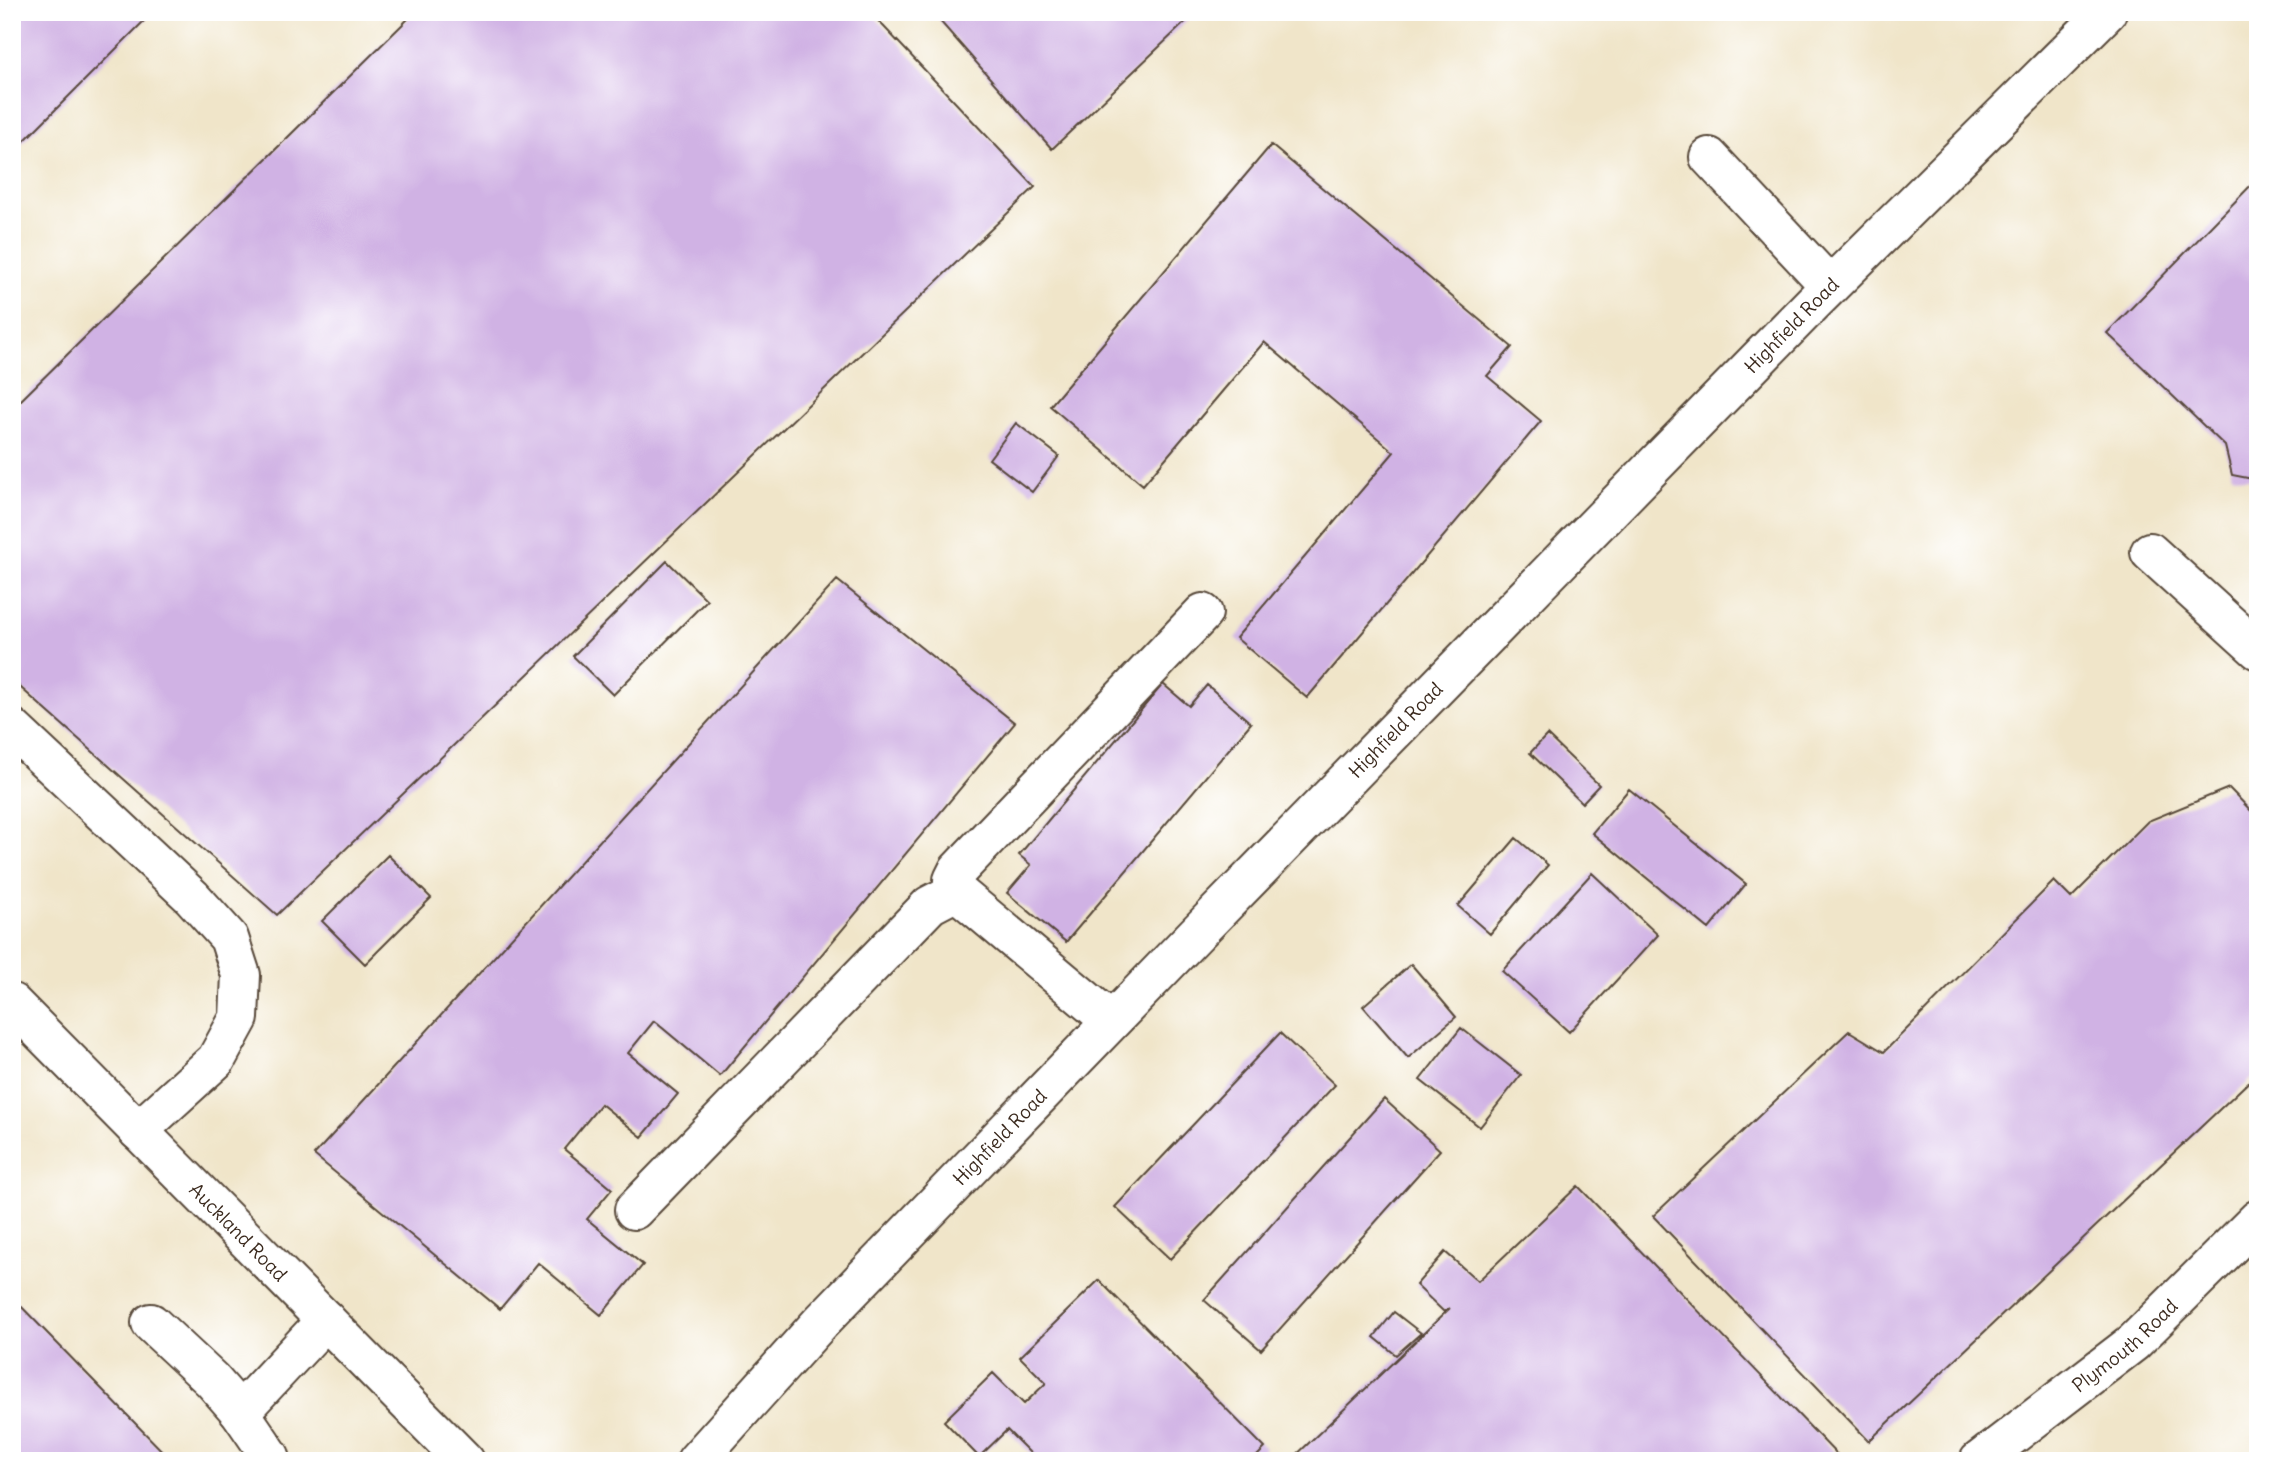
<svg xmlns="http://www.w3.org/2000/svg" width="2270" height="1473" font-family="Delius,sans-serif">
<rect width="100%" height="100%" fill="#fff"/>
<filter id="ink" filterUnits="userSpaceOnUse"><feTurbulence type="fractalNoise" baseFrequency=".0143" numOctaves="2"/><feDisplacementMap in="SourceGraphic" scale="14" xChannelSelector="R" yChannelSelector="G"/><feConvolveMatrix kernelMatrix="1 2 1 2 8 2 1 2 1" color-interpolation-filters="sRGB"/></filter>
<filter id="wash" filterUnits="userSpaceOnUse"><feTurbulence type="fractalNoise" baseFrequency=".00686" numOctaves="4" result="noise"/><feDisplacementMap in="SourceGraphic" scale="28" xChannelSelector="R" yChannelSelector="G"/><feGaussianBlur stdDeviation="1.57" result="paint"/><feColorMatrix in="noise" values="0 0 0 0 0 0 0 0 0 0 0 0 0 0 0 0 0 1.4 0 .05"/><feComposite in="paint" operator="in"/></filter>
<g filter="url(#wash)">
<rect width="100%" height="100%" fill="#f0e5c9"/>
<g id="blocks">
<path fill="#d0b2e4" d="M12,12H153L12,153Z
M415,12H870L1035,187L277,915L12,680V409Z
M932,12H1196L1052,149Z
M1271,145L1512,347L1487,376L1541,421L1307,698L1236,638L1394,452L1264,342L1143,485L1050,406Z
M2258,178V480L2232,475L2225,446L2107,333Z
M1016,423L1059,456L1032,492L989,459Z
M667,561L707,600L613,695L573,656Z
M837,580L1015,723L720,1076L654,1021L628,1053L678,1094L642,1137L601,1104L564,1149L612,1189L587,1219L643,1265L601,1315L538,1263L500,1309L314,1155Z
M1163,684L1189,706L1207,685L1251,723L1066,942L1007,893L1031,865L1019,855Z
M1547,735L1599,785L1582,803L1530,753Z
M2229,788L2258,818V1073L1869,1441L1653,1216L1849,1031L1884,1052L2054,881L2071,898L2148,821Z
M1629,789L1746,884L1709,929L1592,833Z
M1516,838L1548,865L1490,934L1458,906Z
M388,855L431,898L365,964L322,921Z
M1592,873L1658,935L1569,1032L1502,971Z
M1411,964L1456,1017L1408,1058L1363,1006Z
M1461,1028L1521,1075L1480,1127L1420,1080Z
M1280,1033L1335,1085L1170,1259L1115,1207Z
M1384,1099L1440,1150L1261,1350L1204,1300Z
M1578,1186L1843,1461H1290L1450,1308L1444,1312L1416,1285L1445,1252L1478,1281Z
M1099,1280L1265,1448L1252,1461H1038L1007,1430L979,1457L944,1421L993,1373L1024,1404L1046,1383L1020,1357Z
M12,1297L172,1461H12Z
M1394,1312L1421,1333L1396,1355L1374,1337Z"/>
</g>
</g>
<g filter="url(#ink)">
<use href="#blocks" fill-opacity="0" stroke="#564638" stroke-width="2"/>
<g fill="none" stroke-linecap="round" stroke-linejoin="round">
<defs>
<g id="minor">
<path d="M1709,157L1830,286"/>
<path d="M2150,552L2258,650"/>
<path d="M12,728L192,897L229,938L241,975L239,1018L216,1060L138,1131"/>
<path d="M953,893V880L958,870L1203,613"/>
<path id="s1" d="M12,1003L465,1461"/>
<path d="M634,1210L930,905L953,893L963,897L1111,1021"/>
<path d="M151,1323L212,1380L240,1412L270,1456L271,1461"/>
<path d="M240,1412L326,1320"/>
<path id="s2" d="M696,1461L820,1323L1196,934L1814,302L2107,12"/>
<path id="s3" d="M1979,1461L2133,1343L2258,1219"/>
</g>
</defs>
<use href="#minor" stroke="#564638" stroke-width="42"/>
<use href="#minor" stroke="#fff" stroke-width="38"/>
</g>
</g>
<g text-anchor="middle" stroke-width="6" stroke-linejoin="round" paint-order="stroke">
<g font-size="19" fill="#3b2a1e" stroke="#fff">
<text dy="7" stroke="none"><textPath href="#s2" startOffset="1578">Highfield Road</textPath></text>
<text dy="7" stroke="none"><textPath href="#s2" startOffset="1012">Highfield Road</textPath></text>
<text dy="7" stroke="none"><textPath href="#s2" startOffset="444">Highfield Road</textPath></text>
<text dy="7" stroke="none"><textPath href="#s1" startOffset="322">Auckland Road</textPath></text>
<text dy="7" stroke="none"><textPath href="#s3" startOffset="186">Plymouth Road</textPath></text>
</g>
</g>
<rect width="2270" height="1473" fill="none" stroke="#fff" stroke-width="42"/>
</svg>
